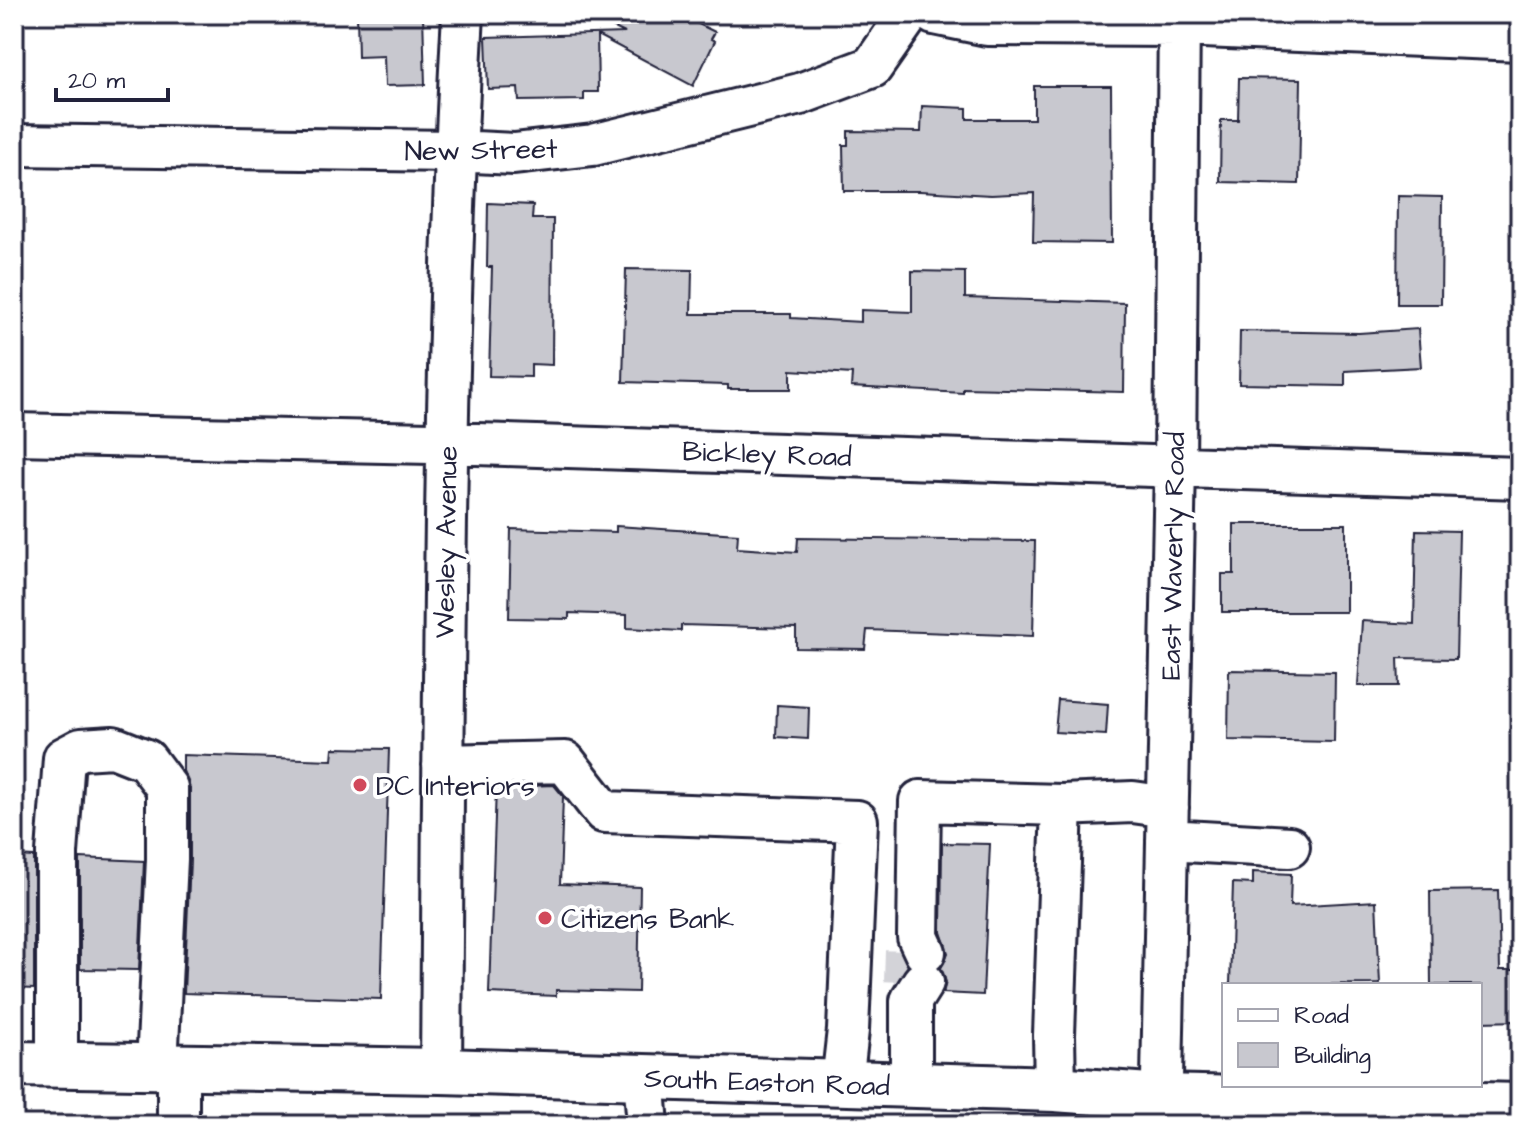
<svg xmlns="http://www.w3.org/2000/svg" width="1534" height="1139" font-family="'Architects Daughter',sans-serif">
<rect width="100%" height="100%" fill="#fff"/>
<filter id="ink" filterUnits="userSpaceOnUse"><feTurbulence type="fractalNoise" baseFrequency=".0125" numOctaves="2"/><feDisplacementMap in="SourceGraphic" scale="16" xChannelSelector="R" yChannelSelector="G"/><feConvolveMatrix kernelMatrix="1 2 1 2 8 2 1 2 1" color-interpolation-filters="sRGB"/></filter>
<g filter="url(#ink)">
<path fill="#c8c8cf" stroke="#22223b" stroke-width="2" d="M357,14H423L425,85L385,86L384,56L358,57Z
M585,14H678L715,32L711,39L715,41L693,86L597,35L598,92H584V100L519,101L518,88L488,89L486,37L625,33Z
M1239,78L1301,79L1299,184L1220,182L1221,120H1238Z
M1034,86H1111L1112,243L1033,242L1034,193L991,195L920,191H844L843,145H848V131L921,132L922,106L967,108V119H1034Z
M1398,196L1442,197L1441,304H1397Z
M488,203L533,205L532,219H553L552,365L531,364V377L489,376L492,267H487Z
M626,269L692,270L691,314H791V318L861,322V310L912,312V271L965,272V298L1125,303L1124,392L963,388V393L851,387L852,374L791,370V389H728V385L623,382Z
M1418,329L1421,367L1345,371V386L1239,384L1240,331L1359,333Z
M1234,524H1346V612H1222V574H1234Z
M616,526L738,534L737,548L797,552L798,538L1035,541L1033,636L867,630L865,649L796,648V628L681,625V631L627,628V615L569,613V619L509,618L511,529L616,532Z
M1416,530L1459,531L1456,659L1398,658L1399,686H1358L1362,621L1414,624Z
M1229,670L1335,672L1334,742L1228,740Z
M1058,700L1108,704L1106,735L1055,732Z
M777,705L809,707L808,739L776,737Z
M333,748L389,749L381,999L184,993L190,860V788L183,771V755L332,760Z
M554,785L563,796L560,884L640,887L638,992L556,990V996L489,993L496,787Z
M942,843L990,844L983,995L943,993L946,982L941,968L948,953L941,932Z
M14,856L34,857V989L14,988Z
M80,858L144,861L139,970L80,969Z
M1253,872L1291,874L1290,906L1376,901L1380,984L1230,985L1233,883L1253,884Z
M1498,890L1500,970H1519L1520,1021L1480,1022V985H1431L1430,891Z"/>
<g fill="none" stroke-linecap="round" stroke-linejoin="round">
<path stroke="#d3d3d8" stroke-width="40" stroke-dasharray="40 20" stroke-linecap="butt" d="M904,982L905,951"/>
<defs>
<path id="minor" d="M934,14L987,25L1179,26L1520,40
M14,145L455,151L514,154L593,145L800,94L872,67L909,14
M14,434L477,444L1520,478
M443,765L565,762L604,812L857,821L848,1030L842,1083
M1062,805L1133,802L1168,807
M1167,840L1289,847
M925,952L918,937L920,801L1062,805L1054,1035L1055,1089
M57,1064V853L64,758L81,749L113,747L146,760L167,788V859L157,1066
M178,1066V1125
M441,1071C444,718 443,366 463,14
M644,1077L648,1125
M911,1085V1001L923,982
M1161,1125L1175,466L1179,14"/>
<path id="major" d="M14,1064L441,1071L1055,1089L1162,1097L1520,1106"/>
</defs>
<use href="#minor" stroke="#22223b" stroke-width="46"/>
<use href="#major" stroke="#22223b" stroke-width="50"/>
<use href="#minor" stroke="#fff" stroke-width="40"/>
<use href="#major" stroke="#fff" stroke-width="44"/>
</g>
</g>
<g fill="#d1495b" stroke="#fff" stroke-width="3">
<circle cx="360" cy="785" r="8"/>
<circle cx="545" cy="918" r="8"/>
</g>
<g text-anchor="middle" stroke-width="8" stroke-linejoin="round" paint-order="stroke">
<g font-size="28" fill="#22223b" stroke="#fff">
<text transform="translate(481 149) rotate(-1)" y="10">New Street</text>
<text transform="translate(767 453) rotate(2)" y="10">Bickley Road</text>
<text transform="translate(445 542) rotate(-89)" y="10">Wesley Avenue</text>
<text transform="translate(1172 556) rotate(-89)" y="10">East Waverly Road</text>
<text transform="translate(767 1081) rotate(2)" y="10">South Easton Road</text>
</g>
<g font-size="28" fill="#22223b" stroke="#fff" text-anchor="start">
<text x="376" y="795">DC Interiors</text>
<text x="561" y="928">Citizens Bank</text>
</g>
</g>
<rect width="1534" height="1139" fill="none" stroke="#fff" stroke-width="48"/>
<rect x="24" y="24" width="1486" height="1091" fill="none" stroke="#22223b" stroke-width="3" filter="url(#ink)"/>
<rect x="1222" y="983" width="260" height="104" fill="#ffffff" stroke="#a7a7b1" stroke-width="2"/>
<rect x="1238" y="1009" width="40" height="12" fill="#ffffff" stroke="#a7a7b1" stroke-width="2"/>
<text x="1294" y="1023" font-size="24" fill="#22223b">Road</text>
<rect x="1238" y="1043" width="40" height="24" fill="#c8c8cf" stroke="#a7a7b1" stroke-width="2"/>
<text x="1294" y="1063" font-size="24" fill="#22223b">Building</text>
<path d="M56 88v12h112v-12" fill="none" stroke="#22223b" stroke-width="4"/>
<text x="68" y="88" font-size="24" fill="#22223b" stroke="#ffffff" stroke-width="6" paint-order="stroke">20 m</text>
</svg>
